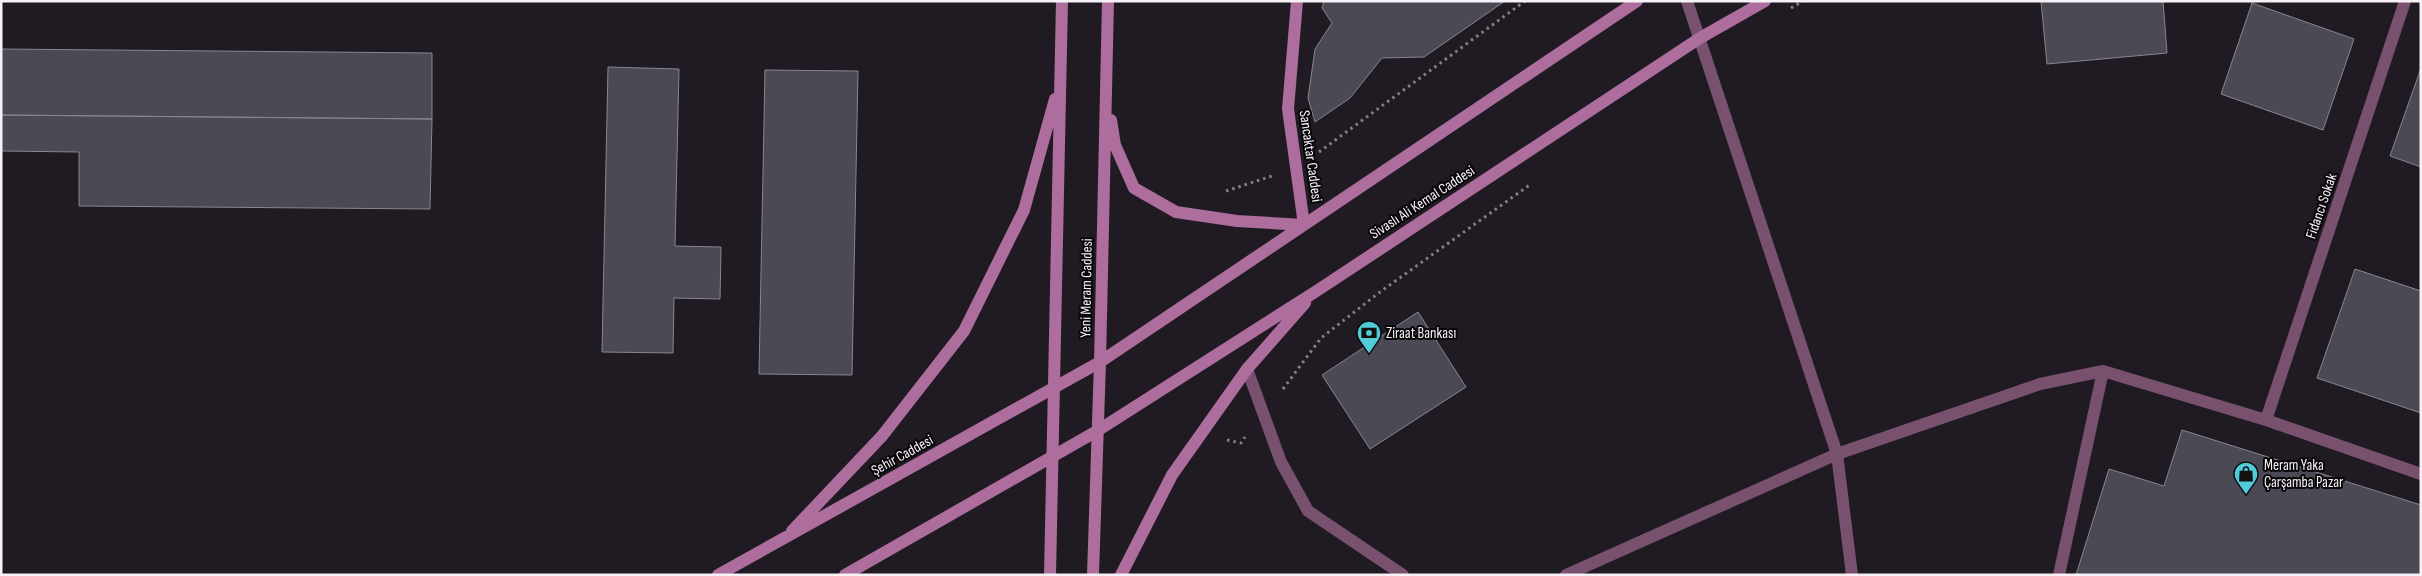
<svg xmlns="http://www.w3.org/2000/svg" width="2422" height="576" font-family="'Sofia Sans Condensed',sans-serif">
<rect width="100%" height="100%" fill="#201a23"/>
<path fill="#4a4954" stroke="#888693" d="M1324,1H1505L1424,57L1382,58L1350,98L1315,122L1308,98L1315,49L1332,23L1322,8Z
M2041,1H2163L2167,53L2047,64Z
M2252,3L2354,39L2323,130L2221,94Z
M1,49L432,53V119L1,115Z
M608,67L679,69L675,246L721,247L720,299L674,298L673,353L602,352Z
M2421,68V167L2390,156Z
M765,70L858,71L852,375L759,374Z
M1,115L432,119L430,209L79,206V152L1,151Z
M2355,269L2421,291V413L2317,378Z
M1418,312L1466,387L1370,449L1322,375Z
M2182,430L2421,505V575H2076L2109,469L2164,486Z"/>
<g fill="none" stroke-linecap="round" stroke-linejoin="round">
<path stroke="#858087" stroke-width="3" stroke-dasharray="2.5 4" stroke-linecap="butt" d="M1791,8L1803,1
M1319,152L1525,1
M1226,191L1272,176
M1283,389L1321,338L1380,292L1531,184
M1227,440L1241,443L1245,437"/>
<path stroke="#78516e" stroke-width="12" d="M1687,1L1837,454L1852,575
M1247,369L1281,462L1308,511L1403,575
M2266,420L2405,1
M1566,575L1837,454L2040,384L2103,371L2266,420L2421,474
M2059,575L2103,371"/>
<path stroke="#ad6d9d" stroke-width="12" d="M1111,120L1115,145L1134,188L1176,212L1237,221L1304,225L1288,109L1297,1
M792,531L882,436L964,331L1024,210L1055,99
M718,575L1100,362L1637,1
M845,575L1097,431L1315,292L1700,38L1765,1
M1050,575L1062,1
M1093,575L1100,362L1108,1
M1121,575L1172,475L1247,369L1305,303"/>
</g>
<defs>
<symbol id="bank-pin" viewBox="-11 -11 22 30"><path d="M0 17L-7.5 6A9.5 9.5 0 1 1 7.5 6Z" fill="#52cbd8" stroke="#080609"/><path d="M-6-4H6V4H-6ZM0-2.3a2.3 2.3 0 1 0 0 4.6a2.3 2.3 0 1 0 0-4.6Z" fill="#111"/></symbol>
<symbol id="shop-pin" viewBox="-11 -11 22 30"><path d="M0 17L-7.5 6A9.5 9.5 0 1 1 7.5 6Z" fill="#52cbd8" stroke="#080609"/><path d="M-5-2.5h2.3a2.7 3.5 0 0 1 5.4 0H5L5.5 6h-11ZM-1.5-2.5h3a1.5 2.3 0 0 0-3 0Z" fill="#111"/></symbol>
</defs>
<g fill-rule="evenodd">
<use href="#bank-pin" x="1355" y="319" width="28" height="38"/>
<use href="#shop-pin" x="2232" y="460" width="28" height="38"/>
</g>
<g text-anchor="middle" stroke-width="4" stroke-linejoin="round" paint-order="stroke">
<g font-size="15" fill="#f5f1f7" stroke="#080609">
<text transform="translate(1311 156) rotate(82)" y="5">Sancaktar Caddesi</text>
<text transform="translate(1422 202) rotate(-33)" y="5">Sivaslı Ali Kemal Caddesi</text>
<text transform="translate(2321 206) rotate(-71)" y="5">Fidancı Sokak</text>
<text transform="translate(1086 288) rotate(-89)" y="5">Yeni Meram Caddesi</text>
<text transform="translate(902 455) rotate(-29)" y="5">Şehir Caddesi</text>
</g>
<g font-size="15" fill="#f5f1f7" stroke="#080609" text-anchor="start">
<text x="1386" y="338">Ziraat Bankası</text>
<text x="2264" y="470">Meram Yaka<tspan x="2264" dy="17">Çarşamba Pazar</tspan></text>
</g>
</g>
<rect width="2422" height="576" fill="none" stroke="#f5f1f7" stroke-width="5"/>
</svg>
